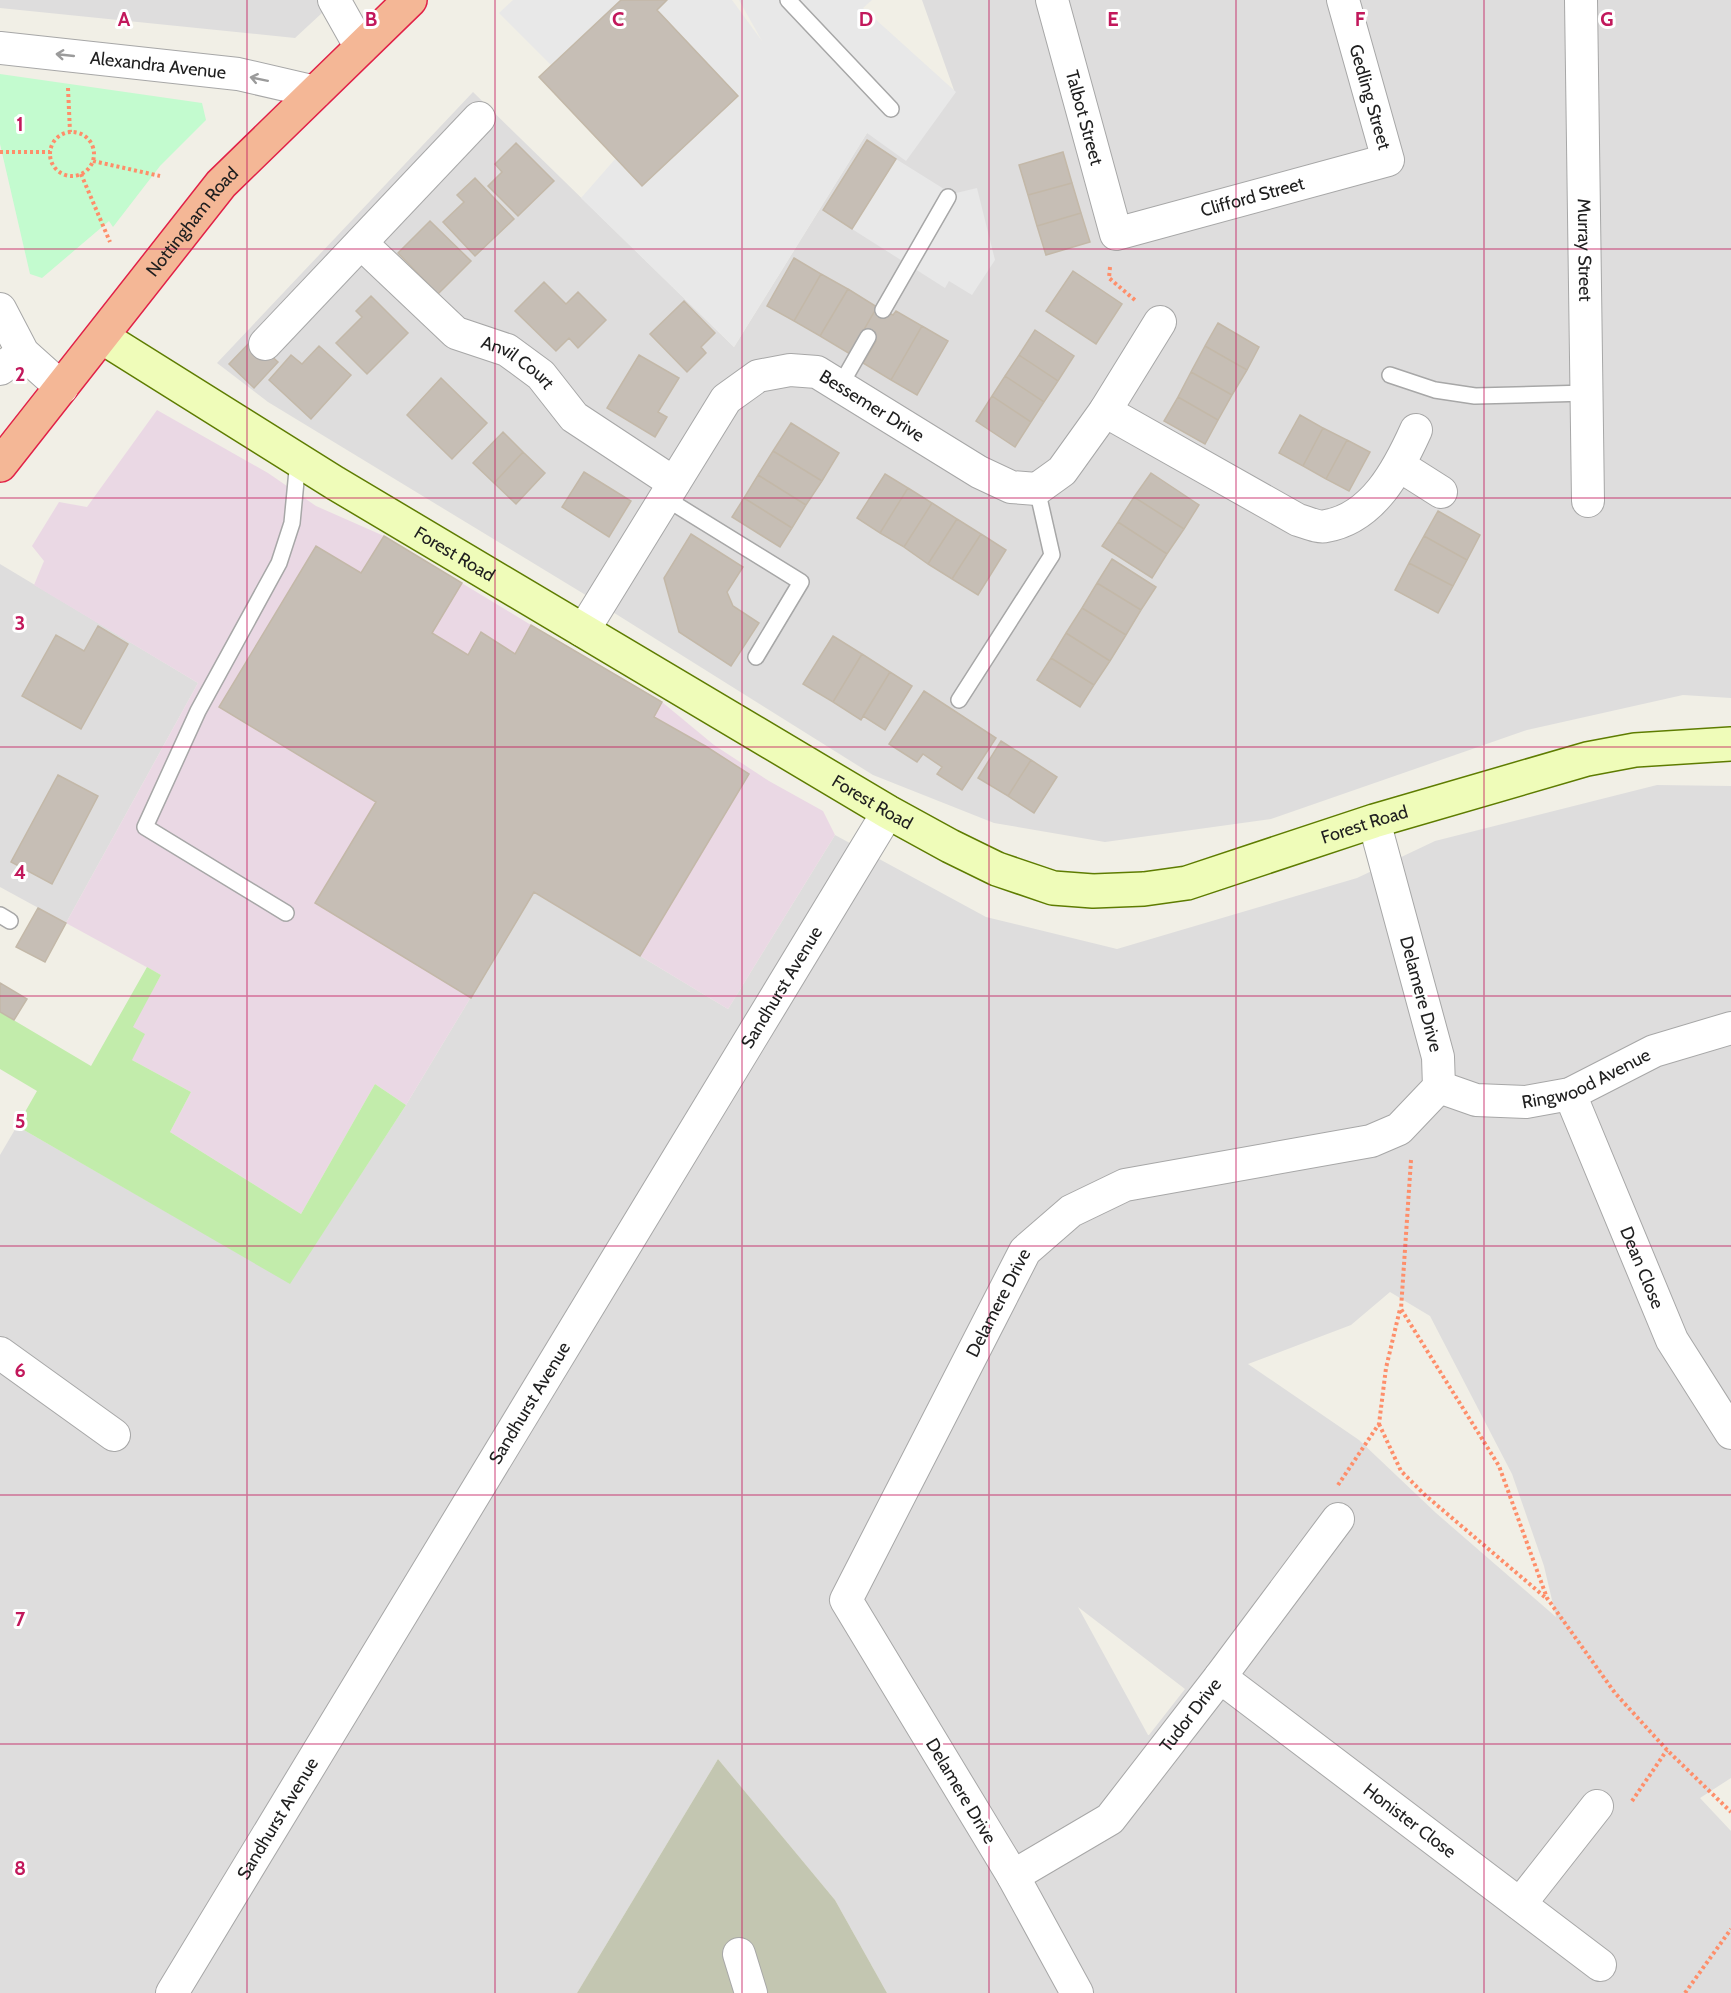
<svg xmlns="http://www.w3.org/2000/svg" width="1731" height="1993" font-family="Cabin,sans-serif">
<rect width="100%" height="100%" fill="#f1efe6"/>
<path fill="#dedddd" fill-rule="evenodd" d="M0,0H336L295,38L0,8Z
M922,0H1731V698L1683,695L1527,730L1271,819L1105,842L994,823L873,775L584,594L268,402L217,363L473,92L734,347L867,133L955,93Z
M0,564L198,683L66,923L0,887Z
M1657,785L1731,786V1778L1700,1798L1731,1831V1993H887L835,1900L718,1759L577,1993H0V1155L17,1126L290,1283L406,1105L534,892L728,1009L835,835L986,917L1117,949L1357,878L1435,841ZM1390,1292L1430,1316L1512,1474L1544,1566L1556,1617L1436,1513L1359,1440L1248,1364L1351,1325ZM1078,1607L1185,1689L1149,1735H1148Z"/>
<path fill="#ead8e4" d="M157,410L268,473L316,506L384,536L531,625L662,702L714,745L769,781L823,811L835,835L728,1009L534,892L406,1105L375,1084L301,1214L170,1132L191,1092L132,1060V1027L161,975L66,923L198,683L34,585L44,561L32,546L59,502L87,507Z"/>
<path fill="#c3c6b1" d="M718,1759L835,1900L887,1993H577Z"/>
<path fill="#c2ecab" d="M147,967L161,975L133,1027L145,1034L132,1060L191,1092L170,1132L301,1214L375,1084L406,1105L290,1284L17,1126L37,1091L0,1069V1012L91,1066Z"/>
<path fill="#c3fbcf" d="M0,74L202,103L206,120L160,166L113,227L109,221L42,278L30,274L0,144Z"/>
<path fill="#e8e8e8" d="M513,0H621L551,65L499,13Z
M667,0H732L762,41L739,0H872L863,8L956,92L906,161L867,133L734,347L581,198L616,158L642,186L737,97L657,10Z
M896,159L952,194L977,188L995,260L972,295L949,281L945,288L852,229Z"/>
<path fill="#c6beb5" stroke="#c3b8a8" stroke-width="1.5" d="M621,0H667L657,10L738,96L642,186L539,77Z
M867,140L896,159L852,229L823,210Z
M516,143L554,181L518,216L488,186L502,172L495,164Z
M1063,152L1072,183L1028,195L1019,165Z
M475,178L514,219L475,256L443,222L464,202L457,195Z
M1072,183L1081,213L1037,226L1028,195Z
M1081,213L1090,242L1046,255L1037,226Z
M430,221L471,261L438,294L398,253Z
M794,258L821,274L794,321L767,306Z
M1073,271L1122,304L1096,344L1046,311Z
M821,274L848,289L820,336L794,321Z
M544,282L566,304L578,292L606,320L578,348L569,338L556,351L515,311Z
M848,289L877,307L850,354L820,336Z
M371,296L408,333L367,374L336,343L362,317L356,311Z
M684,301L715,333L701,347L706,353L687,372L650,334Z
M877,307L893,315L896,311L922,326L891,380L863,363L876,341L862,333Z
M1218,323L1259,347L1247,370L1205,346Z
M922,326L948,341L917,395L891,380Z
M1035,330L1074,356L1058,381L1019,355Z
M253,339L278,362L254,388L229,364Z
M319,346L351,375L311,419L269,380L291,355L302,364Z
M1205,346L1247,370L1232,395L1191,372Z
M639,355L679,378L658,412L667,417L655,437L607,408Z
M1019,355L1058,381L1044,402L1005,376Z
M1191,372L1232,395L1218,420L1178,397Z
M1005,376L1044,402L1031,422L992,396Z
M441,378L487,423L452,459L407,415Z
M992,396L1031,422L1015,447L976,421Z
M1178,397L1218,420L1205,444L1164,421Z
M1300,415L1323,428L1303,466L1279,453Z
M791,423L839,453L822,481L773,451Z
M1323,428L1347,440L1326,479L1303,466Z
M503,432L523,452L494,483L473,463Z
M1347,440L1370,452L1349,491L1326,479Z
M773,451L822,481L806,505L758,475Z
M523,452L545,473L516,504L494,483Z
M584,472L631,501L609,537L562,507Z
M1151,473L1199,505L1184,529L1134,497Z
M885,474L908,488L880,533L857,518Z
M758,475L806,505L792,528L744,498Z
M908,488L932,503L904,547L880,533Z
M1134,497L1184,529L1167,554L1118,522Z
M744,498L792,528L780,547L732,517Z
M932,503L957,519L928,564L904,547Z
M1438,511L1480,535L1467,560L1424,536Z
M957,519L981,534L952,579L928,564Z
M1118,522L1167,554L1152,578L1102,546Z
M691,534L743,567L727,592L733,606L759,623L731,666L679,632L664,578Z
M981,534L1006,550L978,595L952,579Z
M384,536L462,583L432,633L468,655L481,632L515,654L531,625L662,702L654,717L707,747L749,774L640,956L534,892L471,998L315,903L376,802L219,707L316,546L361,573Z
M1424,536L1467,560L1453,586L1409,563Z
M1112,559L1156,587L1141,610L1097,583Z
M1409,563L1453,586L1438,613L1395,590Z
M1097,583L1141,610L1126,635L1082,608Z
M1082,608L1126,635L1110,661L1066,633Z
M98,626L128,644L81,729L22,696L56,635L84,651Z
M1066,633L1110,661L1094,685L1051,658Z
M833,636L862,654L833,702L803,684Z
M862,654L890,672L861,720L833,702Z
M1051,658L1094,685L1080,707L1037,680Z
M890,672L912,686L885,730L863,716Z
M924,691L996,738L962,790L937,774L942,767L923,754L917,762L889,744Z
M1001,741L1031,760L1008,796L978,778Z
M1031,760L1057,777L1034,813L1008,796Z
M58,775L98,796L52,884L11,862Z
M38,908L66,923L45,962L16,947Z
M0,983L27,999L14,1020L0,1012Z"/>
<g fill="none" stroke-linecap="round" stroke-linejoin="round">
<defs>
<path id="service" d="M788,0L891,109
M883,310L948,197
M1390,375L1435,390L1475,396L1587,393
M840,386L868,337
M665,498L801,582L756,657
M959,700L1052,555L1037,489
M286,913L145,827L198,711L279,563L292,523L298,460
M0,915L10,921"/>
<g id="minor">
<path d="M334,0L361,48"/>
<path id="s1" d="M1052,0L1116,234L1388,160L1343,0"/>
<path id="s2" d="M1581,0L1588,501"/>
<path id="s3" d="M0,48L238,74L316,92"/>
<path id="s4" d="M361,243L456,333L507,350L541,375L574,417L674,483"/>
<path d="M0,309L23,353L62,388"/>
<path d="M265,344L479,118"/>
<path d="M0,369L23,353"/>
<path d="M1105,411L1298,520C1306,522 1318,528 1326,526C1373,518 1398,470 1416,430"/>
<path d="M1400,466L1441,492"/>
<path id="s5" d="M583,631L726,399L758,376L790,370L817,372L979,472L1011,487L1037,489L1062,471L1105,411L1160,322"/>
<path id="s6" d="M1439,1087L1476,1100L1526,1102L1570,1094L1654,1051L1731,1028"/>
<path id="s7" d="M1570,1094L1672,1340L1731,1433"/>
<path d="M0,1353L114,1435"/>
<path id="s8" d="M1220,1677L1600,1965"/>
<path id="s9" d="M1013,1876L1110,1819L1220,1677L1338,1519"/>
<path d="M1520,1904L1597,1806"/>
<path d="M739,1954L751,1993"/>
<path id="s10" d="M172,1993L888,812"/>
<path id="s11" d="M1077,1993L1013,1876L846,1600L1025,1251L1071,1211L1125,1185L1371,1141L1399,1129L1439,1087L1438,1057L1374,821"/>
</g>
<g id="secondary">
<path id="s12" d="M102,337L335,483L888,812L950,846L997,869L1053,888L1093,891L1144,889L1187,883L1374,821L1587,759L1635,750L1731,744"/>
</g>
<g id="trunk">
<path id="s13" d="M0,465L221,184L410,0"/>
</g>
</defs>
<use href="#service" stroke="#a7a7a7" stroke-width="18"/>
<use href="#minor" stroke="#a7a7a7" stroke-width="34"/>
<use href="#secondary" stroke="#5e7c01" stroke-width="36"/>
<use href="#trunk" stroke="#e12147" stroke-width="36"/>
<path stroke="#fe8e6a" stroke-width="4" stroke-dasharray="3 3" stroke-linecap="butt" d="M68,88L70,132
M50 154a22 22 0 1 1 44 0a22 22 0 1 1-44 0Z
M0,152H50
M93,161L160,176
M81,174L110,242
M1110,267L1109,278L1136,301
M1411,1160L1401,1309L1499,1466L1547,1598L1615,1693L1667,1750L1731,1812
M1379,1424L1401,1471L1425,1495L1546,1598
M1338,1485L1379,1424L1386,1368L1400,1309
M1632,1801L1667,1750
M1685,1993L1731,1929"/>
<use href="#service" stroke="#fff" stroke-width="15"/>
<use href="#minor" stroke="#fff" stroke-width="32"/>
<use href="#secondary" stroke="#effcb9" stroke-width="33"/>
<use href="#trunk" stroke="#f4b796" stroke-width="33"/>
</g>
<defs><path id="oneway-shaft" d="M-6 0H5M1.5-3L5.5 0L1.5 3" fill="none" stroke-width="1.6" stroke-linecap="round" stroke-linejoin="round" transform="scale(1.5)"/></defs>
<g stroke="#9b9b9b">
<use href="#oneway-shaft" transform="translate(65 55) rotate(-174)"/>
<use href="#oneway-shaft" transform="translate(259 79) rotate(-168)"/>
</g>
<path fill="none" stroke="#c2185b" stroke-width="1.5" stroke-opacity="0.55" d="M247,0V1993M495,0V1993M742,0V1993M989,0V1993M1236,0V1993M1484,0V1993M0,249H1731M0,498H1731M0,747H1731M0,996H1731M0,1246H1731M0,1495H1731M0,1744H1731"/>
<g text-anchor="middle" stroke-width="6" stroke-linejoin="round" paint-order="stroke">
<g font-size="18" fill="#202020" stroke="#fff">
<text dy="6" stroke="none"><textPath href="#s3" startOffset="159">Alexandra Avenue</textPath></text>
<text transform="translate(1370 97) rotate(74)" y="6">Gedling Street</text>
<text dy="6" stroke="none"><textPath href="#s1" startOffset="122">Talbot Street</textPath></text>
<text dy="6" stroke="none"><textPath href="#s1" startOffset="384">Clifford Street</textPath></text>
<text dy="6" stroke="none"><textPath href="#s13" startOffset="310">Nottingham Road</textPath></text>
<text dy="6" stroke="none"><textPath href="#s2" startOffset="250">Murray Street</textPath></text>
<text dy="6" stroke="none"><textPath href="#s4" startOffset="200">Anvil Court</textPath></text>
<text dy="6" stroke="none"><textPath href="#s5" startOffset="436">Bessemer Drive</textPath></text>
<text dy="6" stroke="none"><textPath href="#s12" startOffset="414">Forest Road</textPath></text>
<text dy="6" stroke="none"><textPath href="#s12" startOffset="900">Forest Road</textPath></text>
<text dy="6" stroke="none"><textPath href="#s12" startOffset="1422">Forest Road</textPath></text>
<text dy="6" stroke="none"><textPath href="#s10" startOffset="1176">Sandhurst Avenue</textPath></text>
<text transform="translate(1421 994) rotate(75)" y="6">Delamere Drive</text>
<text dy="6" stroke="none"><textPath href="#s6" startOffset="154">Ringwood Avenue</textPath></text>
<text dy="6" stroke="none"><textPath href="#s7" startOffset="188">Dean Close</textPath></text>
<text dy="6" stroke="none"><textPath href="#s11" startOffset="790">Delamere Drive</textPath></text>
<text dy="6" stroke="none"><textPath href="#s10" startOffset="690">Sandhurst Avenue</textPath></text>
<text dy="6" stroke="none"><textPath href="#s9" startOffset="244">Tudor Drive</textPath></text>
<text transform="translate(961 1791) rotate(59)" y="6">Delamere Drive</text>
<text dy="6" stroke="none"><textPath href="#s10" startOffset="204">Sandhurst Avenue</textPath></text>
<text dy="6" stroke="none"><textPath href="#s8" startOffset="238">Honister Close</textPath></text>
</g>
</g>
<g font-size="20" text-anchor="middle" font-weight="bold" fill="#c2185b" stroke="#fff" stroke-width="6" stroke-linejoin="round" paint-order="stroke">
<text x="124" y="26">A</text>
<text x="371" y="26">B</text>
<text x="618" y="26">C</text>
<text x="866" y="26">D</text>
<text x="1113" y="26">E</text>
<text x="1360" y="26">F</text>
<text x="1607" y="26">G</text>
<text x="20" y="131">1</text>
<text x="20" y="381">2</text>
<text x="20" y="630">3</text>
<text x="20" y="879">4</text>
<text x="20" y="1128">5</text>
<text x="20" y="1377">6</text>
<text x="20" y="1626">7</text>
<text x="20" y="1875">8</text>
</g>
</svg>
